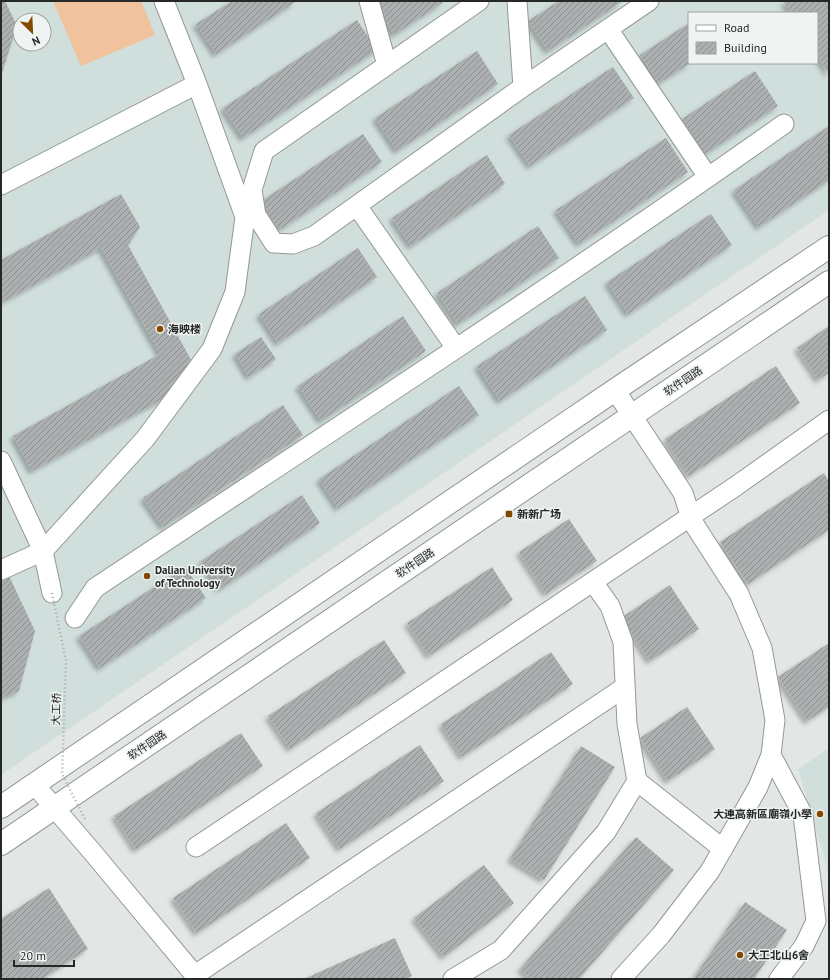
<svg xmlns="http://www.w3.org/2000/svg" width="830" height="980" font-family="'PT Sans','Noto Sans SC',sans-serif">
<defs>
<pattern id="building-hatch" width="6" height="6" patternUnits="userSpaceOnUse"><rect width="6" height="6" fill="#acb0b0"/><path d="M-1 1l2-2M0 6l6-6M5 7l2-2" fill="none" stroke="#8c8f8f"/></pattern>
<filter id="shadow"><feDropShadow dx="-3.5" dy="3.5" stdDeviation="2" flood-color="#0004"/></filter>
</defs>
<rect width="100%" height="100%" fill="#e2e7e6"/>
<path fill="#d0dedc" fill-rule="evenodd" d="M1,1H829V210L1,775ZM689,13H817V63H689ZM20,20H44V44H20Z
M829,748V879L825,859L798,769Z"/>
<path fill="#f0c29d" d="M53,1H141L155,35L81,66Z"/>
<path fill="url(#building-hatch)" filter="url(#shadow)" d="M1,1H5L17,26L1,76Z
M232,1H297L216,54L196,24Z
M375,1H445L394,35L373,2Z
M559,1H623L548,51L528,21Z
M783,1H829V75L817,55V13H791Z
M357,20L377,50L243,138L223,108Z
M689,23V64L659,83L640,55Z
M477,51L498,84L397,151L375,118Z
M613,67L634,98L530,166L509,135Z
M755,71L778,106L705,154L682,119Z
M829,126V180L759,227L734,190Z
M363,134L382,162L279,230L260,202Z
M666,138L688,172L579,244L556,210Z
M487,155L505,184L411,246L392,218Z
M121,194L140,227L128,245L201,378L32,471L13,436L160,354L101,248L1,303V260Z
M711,214L732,245L628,314L607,282Z
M538,226L559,258L458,324L437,293Z
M358,248L377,277L278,343L259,314Z
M585,296L607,330L500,401L477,366Z
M403,316L426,351L321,421L298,386Z
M829,326V373L818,380L797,348Z
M261,337L276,359L249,377L235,354Z
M776,366L800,403L689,476L665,439Z
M459,386L479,415L338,508L319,479Z
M283,405L303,435L163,527L143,498Z
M824,473L829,482V530L748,584L720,542Z
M302,495L320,523L220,589L201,561Z
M569,519L597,561L546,594L519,552Z
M1,559L35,631L19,691L1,698Z
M185,567L206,598L100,668L79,636Z
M492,567L513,600L429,656L407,623Z
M670,585L699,629L650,661L621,618Z
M384,640L406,673L290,749L268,716Z
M829,643V707L807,721L778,677Z
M551,652L573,684L462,757L441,724Z
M687,707L715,749L668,781L640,738Z
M241,733L263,766L136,850L114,816Z
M420,745L444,781L340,849L316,813Z
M581,746L615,767L544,880L510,859Z
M286,823L310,858L197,933L173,898Z
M636,837L674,870L579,979H531L520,969Z
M484,865L514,903L444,957L414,918Z
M49,888L88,949L42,979H1V919Z
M745,902L787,930L754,979H693Z
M395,938L412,976L405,979H304Z"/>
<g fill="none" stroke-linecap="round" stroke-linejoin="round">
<defs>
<path id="street" d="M369,1L387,65
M479,1L264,151L252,190L256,215L274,243L293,244L314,236L523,87L649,1
M517,1L523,87
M608,29L708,177
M1,185L197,84
M357,206L456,348
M615,390L683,493L692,521L739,594L762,648L775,720L771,755L758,787L710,871L661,935L621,979
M1,461L43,551L1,570
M52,593L43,551L145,439L212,349L235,292L245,217L197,84L164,1
M75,618L95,588C325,435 558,284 784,124
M771,755L803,815L816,921L804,946L779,979
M637,781L723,849
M34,784L94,854L198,979
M196,847L736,486L829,420
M195,975L625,687
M453,979L501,950L606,832L637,781L627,724L623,642L610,606L593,582"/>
<path id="secondary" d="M1,807L615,390L829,247
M1,844L829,282"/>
</defs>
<use href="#street" stroke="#939796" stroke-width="21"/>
<use href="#secondary" stroke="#939796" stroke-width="24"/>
<use href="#street" stroke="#fff" stroke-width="19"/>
<use href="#secondary" stroke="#fff" stroke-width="22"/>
<path stroke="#a6aaa9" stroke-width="2.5" stroke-dasharray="1 3" stroke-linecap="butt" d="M52,593L66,661L62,774L86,821"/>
</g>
<g fill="#844901" stroke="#eff4f3" stroke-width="1.5">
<circle cx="160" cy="329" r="4"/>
<rect x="505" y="510" width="8" height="8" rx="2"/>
<circle cx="147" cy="576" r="4"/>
<circle cx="820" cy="814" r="4"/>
<circle cx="740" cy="955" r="4"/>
</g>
<g text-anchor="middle" stroke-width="3" stroke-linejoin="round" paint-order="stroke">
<g font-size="11" font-weight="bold" fill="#262727" stroke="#eff4f3" text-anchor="start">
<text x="168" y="333">海映楼</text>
<text x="517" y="518">新新广场</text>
<text x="155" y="574">Dalian University<tspan x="155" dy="13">of Technology</tspan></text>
<text x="812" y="818" text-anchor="end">大連高新區廟嶺小學</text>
<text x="748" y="959">大工北山6舍</text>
</g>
<g font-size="11" fill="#262727" stroke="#eff4f3">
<text transform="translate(683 381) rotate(-34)" y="4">软件园路</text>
<text transform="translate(415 563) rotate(-34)" y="4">软件园路</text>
<text transform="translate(56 709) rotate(-88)" y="4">大工桥</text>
<text transform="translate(147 745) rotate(-34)" y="4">软件园路</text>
</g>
</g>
<rect width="830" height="980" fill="none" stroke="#262727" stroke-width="4"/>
<rect x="688" y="12" width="130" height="52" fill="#eff4f3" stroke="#9fa2a1"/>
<rect x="696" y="25" width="20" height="6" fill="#ffffff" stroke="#9fa2a1"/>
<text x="724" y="32" font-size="12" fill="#262727">Road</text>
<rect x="696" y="42" width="20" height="12" fill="url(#building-hatch)" stroke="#9fa2a1"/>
<text x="724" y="52" font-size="12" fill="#262727">Building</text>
<g transform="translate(32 32) rotate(156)"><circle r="19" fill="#eff4f3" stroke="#9fa2a1"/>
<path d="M0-3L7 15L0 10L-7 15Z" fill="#844901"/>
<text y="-6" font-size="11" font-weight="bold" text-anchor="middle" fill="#262727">N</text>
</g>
<path d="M14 960v6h60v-6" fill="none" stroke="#262727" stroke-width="2"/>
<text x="20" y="960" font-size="12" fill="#262727" stroke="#eff4f3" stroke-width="3" paint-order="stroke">20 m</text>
</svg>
